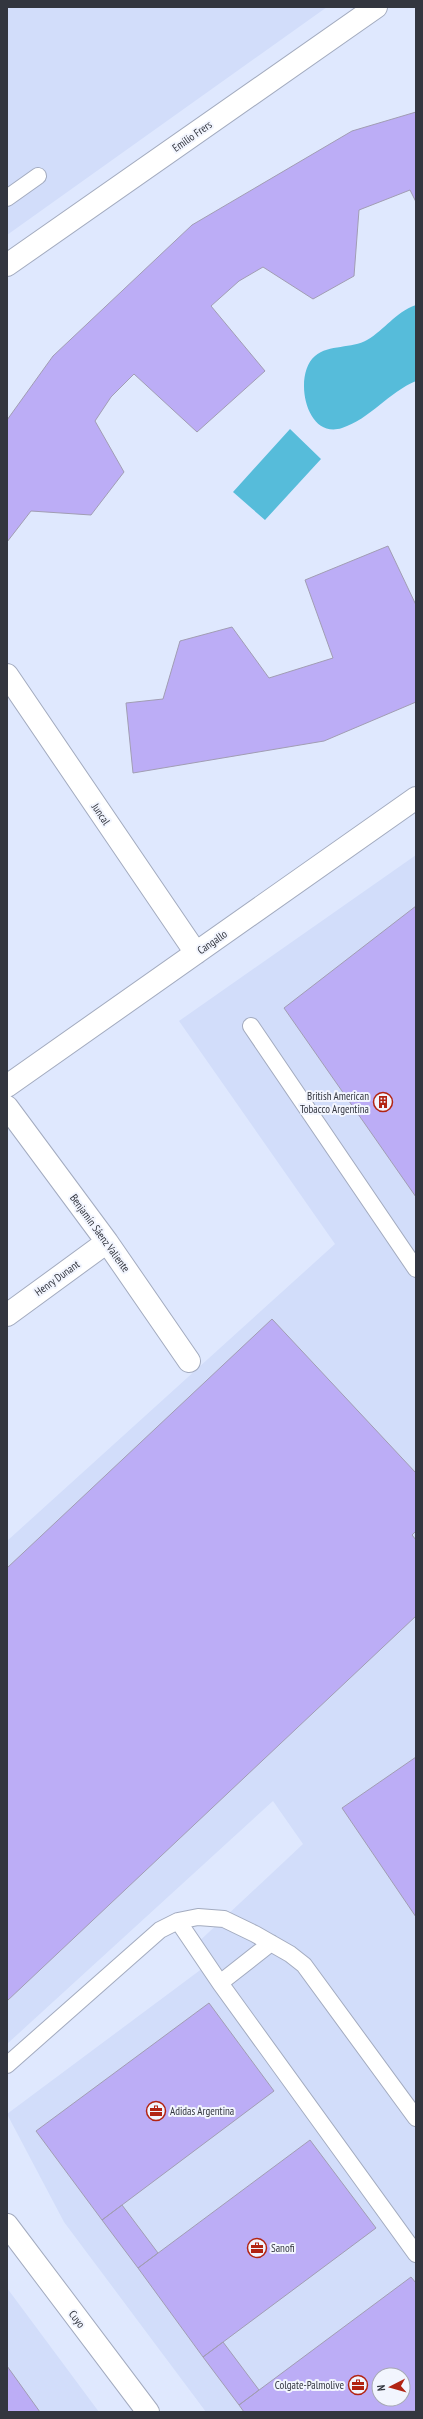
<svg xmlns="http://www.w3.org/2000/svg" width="423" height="2419" font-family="'PT Sans Narrow',sans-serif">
<rect width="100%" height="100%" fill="#dfe8fe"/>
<path fill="#d2ddfa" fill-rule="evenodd" d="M7,7H327L7,235Z
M416,855V2412H206L64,2222L7,2114L207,1965L193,1947L303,1844L273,1801L7,2044V1541L335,1244L179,1021ZM379,2375H403V2399H379Z
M7,2288L99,2412H7Z"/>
<path fill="#56bcda" d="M416,305V381C389,392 370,419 342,428C305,440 293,374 315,356C329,344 352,349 367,340C386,329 394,313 416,305Z
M290,429L321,459L265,520L233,492Z"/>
<path fill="#bcadf6" stroke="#a19db3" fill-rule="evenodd" d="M416,112V202L410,190L359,210L354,276L313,299L263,267L239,281L211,306L265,371L197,432L134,374L111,397L95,421L124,472L91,515L31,511L7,542V420L53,356L192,225L352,131Z
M388,546L416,605V702L324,741L133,773L126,703L163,699L180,641L232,627L269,678L333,658L305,580Z
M416,906V1197L284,1008Z
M272,1319L416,1473V1531L412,1535L416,1540V1616L7,2001V1568Z
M416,1757V1917L342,1808Z
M209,2003L274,2091L102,2220L36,2131Z
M310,2140L376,2228L203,2357L138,2268Z
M122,2205L158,2253L138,2268L102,2220Z
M411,2277L416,2283V2411L244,2412L239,2405ZM379,2375H403V2399H379Z
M223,2342L259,2390L239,2405L203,2357Z
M7,2366L40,2412H7Z"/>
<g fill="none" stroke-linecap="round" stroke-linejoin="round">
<defs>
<path id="lane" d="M7,198L38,176
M251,1026L416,1269
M178,1921L220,1983L416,2254
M220,1983L271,1943
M7,2065L160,1930L178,1921L198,1917L224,1919L255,1934L290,1954L304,1965L416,2118"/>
<path id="street" d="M7,265L376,7
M7,675L196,953
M7,1086L416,798
M7,1107L107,1242L189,1361
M7,1315L107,1242
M7,2225L148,2412"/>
</defs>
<use href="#lane" stroke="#a3abbf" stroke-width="18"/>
<use href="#street" stroke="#a3abbf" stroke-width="24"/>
<use href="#lane" stroke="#fff" stroke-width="16"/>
<use href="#street" stroke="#fff" stroke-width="22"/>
</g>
<defs>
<symbol id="building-ring" viewBox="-11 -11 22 22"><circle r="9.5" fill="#f2f5fe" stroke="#b22413" stroke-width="1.5"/><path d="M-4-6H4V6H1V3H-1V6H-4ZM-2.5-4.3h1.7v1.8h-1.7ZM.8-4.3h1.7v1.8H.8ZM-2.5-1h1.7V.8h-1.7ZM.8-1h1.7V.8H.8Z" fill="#b22413"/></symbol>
<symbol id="office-ring" viewBox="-11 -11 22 22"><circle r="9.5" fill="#f2f5fe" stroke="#b22413" stroke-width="1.5"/><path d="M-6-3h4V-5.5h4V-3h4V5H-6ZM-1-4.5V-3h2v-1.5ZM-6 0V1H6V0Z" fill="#b22413"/></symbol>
</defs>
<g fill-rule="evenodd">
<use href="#building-ring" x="372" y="1091" width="22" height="22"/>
<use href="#office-ring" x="145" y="2100" width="22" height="22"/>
<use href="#office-ring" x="246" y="2237" width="22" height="22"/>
<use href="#office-ring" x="347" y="2374" width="22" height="22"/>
</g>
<g text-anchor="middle" stroke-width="4" stroke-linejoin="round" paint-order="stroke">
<g font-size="11" fill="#33363f" stroke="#f2f5fe">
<text transform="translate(192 136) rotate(-35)" y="4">Emilio Frers</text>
<text transform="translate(101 814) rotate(56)" y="4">Juncal</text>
<text transform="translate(212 942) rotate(-35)" y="4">Cangallo</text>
<text transform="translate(100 1233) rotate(54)" y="4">Benjamín Sáenz Valiente</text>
<text transform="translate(57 1278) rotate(-36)" y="4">Henry Dunant</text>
<text transform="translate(77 2319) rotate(53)" y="4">Cuyo</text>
</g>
<g font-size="11" fill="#33363f" stroke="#f2f5fe" text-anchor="end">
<text x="369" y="1100">British American<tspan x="369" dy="13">Tobacco Argentina</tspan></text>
<text x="170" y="2115" text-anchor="start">Adidas Argentina</text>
<text x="271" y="2252" text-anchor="start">Sanofi</text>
<text x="344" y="2389">Colgate-Palmolive</text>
</g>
</g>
<rect width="423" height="2419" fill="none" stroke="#33363f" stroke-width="16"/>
<g transform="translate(391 2387) rotate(264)"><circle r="19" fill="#f2f5fe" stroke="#a6a9b2"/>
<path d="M0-3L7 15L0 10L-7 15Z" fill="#b22413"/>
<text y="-6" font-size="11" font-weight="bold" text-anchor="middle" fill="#33363f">N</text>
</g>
</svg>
